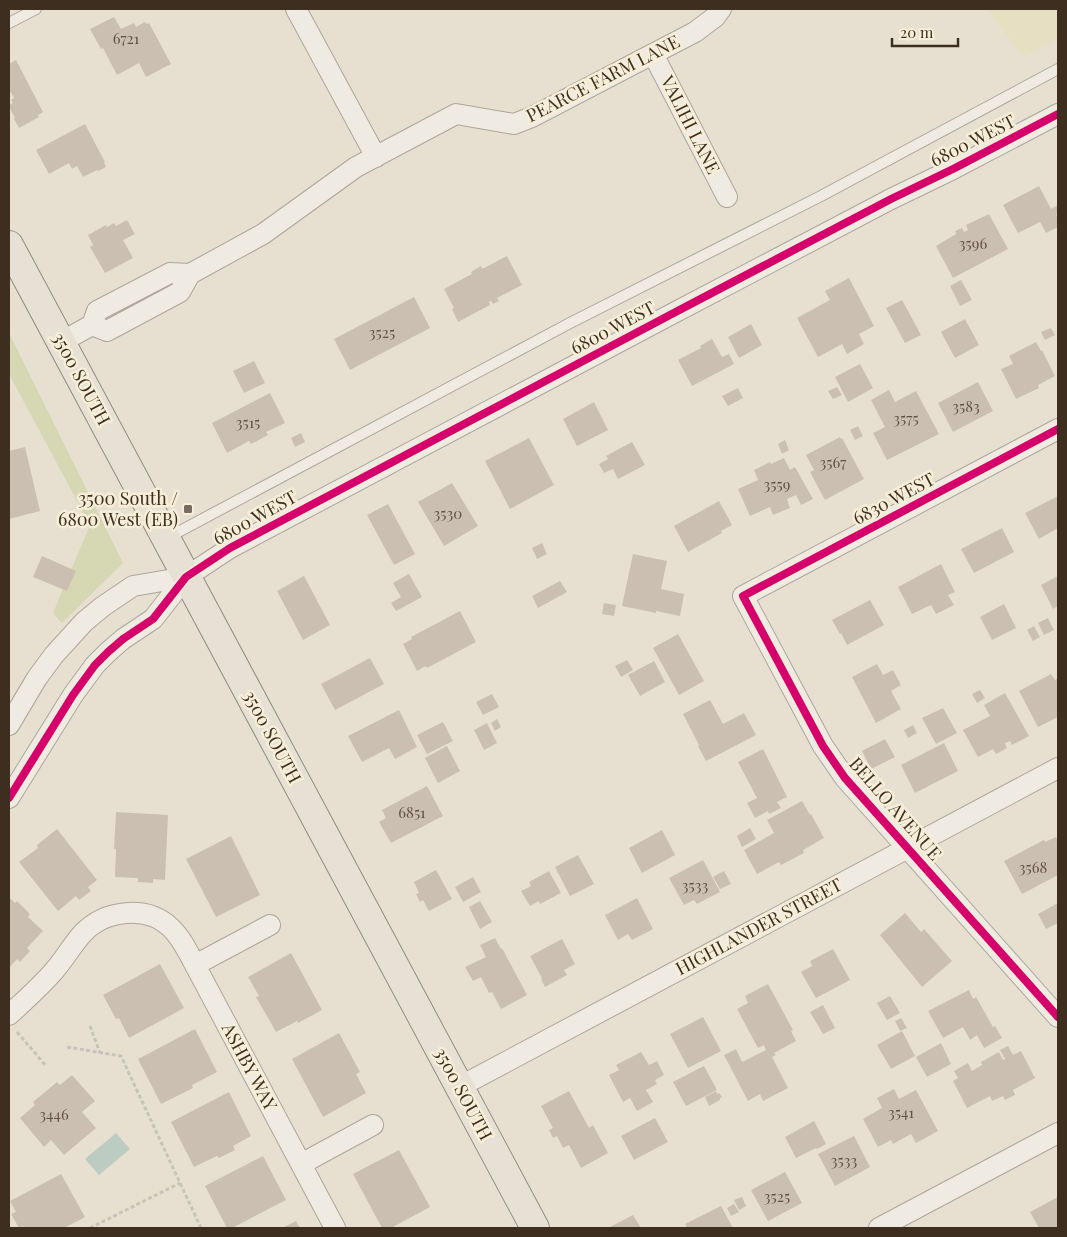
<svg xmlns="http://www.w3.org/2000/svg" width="1067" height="1237" font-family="'Playfair Display',serif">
<rect width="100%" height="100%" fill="#e7e0d1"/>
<path fill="#e6dfc2" d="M987,9H1058V39L1023,57Z"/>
<path fill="#d6d7b3" d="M9,333L123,563L62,623L53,613L90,525L9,374Z"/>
<path fill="#bcccc2" d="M116,1133L130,1149L99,1175L85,1159Z"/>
<path fill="#cbbfb2" d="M114,17L121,29L134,23L136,27L145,22L147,24L149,23L171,64L146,77L139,63L117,75L103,48L101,49L90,29Z
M16,60L43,112L38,115L39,117L19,128L14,119L15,118L9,107V105L13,103L11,100L14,98L11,92L9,94V64Z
M85,124L105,162H104L106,167L98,171L97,170L83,177L77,166L72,169L69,163L49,174L36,150Z
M1039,186L1051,209L1058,205V213L1056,214L1058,218V227L1046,233L1040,222L1018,233L1003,205Z
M989,214L1008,249L953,278L936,246L956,234L955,231L962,228L964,232L968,230L966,225Z
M127,220L135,234L123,240L133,258L105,273L93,252L90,247L93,245L88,235L106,225L107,227L114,223L116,226Z
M507,256L522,285L497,298L499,301L493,304L491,301L489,302L490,305L458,322L452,309L454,308L444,289L472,274L471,272L481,266L482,269Z
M849,278L874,326L859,334L864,344L847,354L842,344L818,357L797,318L830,300L825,291Z
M961,280L972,300L960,306L950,286Z
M414,297L430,328L350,370L334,339Z
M902,300L921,335L905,343L886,308Z
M965,319L979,345L955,358L941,332Z
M751,324L762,345L739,358L728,337Z
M1051,328L1055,335L1045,340L1041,332Z
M712,339L722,357L729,354L734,364L692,386L678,360L701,348L700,346Z
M1036,342L1041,351L1042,350L1055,376L1038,385L1039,388L1016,399L1001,369L1013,364L1009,356Z
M254,361L265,383L244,393L233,371Z
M860,364L873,388L848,402L835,377Z
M978,382L993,411L953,432L938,403Z
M837,387L842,395L833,399L828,391Z
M738,388L743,398L728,406L722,396Z
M889,390L895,402L916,391L939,434L887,460L873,433L885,427L871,400Z
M270,393L285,423L266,432L268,435L251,444L249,441L227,453L212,423Z
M594,402L608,430L577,446L563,419Z
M858,426L863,436L855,440L850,430Z
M301,433L305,442L295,447L291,438Z
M840,437L841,439L842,438L864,479L825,500L810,472L814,470L806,455Z
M529,438L554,485L510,509L485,461Z
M785,440L789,450L782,454L778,444Z
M632,442L645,465L618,479L613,469L604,473L599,464L608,459L606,456Z
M25,447L40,511L9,519V451Z
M784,458L790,470L795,467L813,499L801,505L796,495L787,499L790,508L773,515L770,507L750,516L738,489L758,480L754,470L770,462L771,464Z
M452,483L478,526L444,546L418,502Z
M1058,496V528L1039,539L1025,513Z
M719,501L732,525L721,531L722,533L688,552L674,526Z
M388,504L415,554L394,565L367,515Z
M1002,528L1014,552L974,573L961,549Z
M542,543L547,554L537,559L532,548Z
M633,554L667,561L661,589L684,594L680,616L656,611V613L622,606Z
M42,556L76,571L67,591L33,577Z
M941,564L955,592L948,595L954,605L936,614L931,605L912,614L898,587Z
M409,574L422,597L396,611L391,603L401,597L393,583Z
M304,576L330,625L303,640L277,591Z
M1058,576V606L1053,609L1041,585Z
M560,581L567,592L538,608L532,596Z
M870,600L884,625L847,645L841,633L840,634L832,620Z
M604,603L616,605L614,616L602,614Z
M1004,604L1016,628L992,640L980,617Z
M460,611L476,642L427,668L426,666L417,671L403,644L412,639L411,637Z
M1048,618L1054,630L1044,635L1038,623Z
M1034,626L1040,637L1033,641L1027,630Z
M678,634L704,681L679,695L653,648Z
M370,658L384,684L335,710L321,684Z
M627,660L633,670L621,677L615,666Z
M654,661L665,682L640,696L628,675Z
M877,664L883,675L893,670L901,685L891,691L901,709L876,723L852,677Z
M1051,674L1055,680L1058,678V717L1038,727L1019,691Z
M980,690L985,698L977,703L972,694Z
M1005,693L1029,736L1012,745L1010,741L1005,743L1007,748L996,754L993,749L978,757L963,730L990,716L984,705Z
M492,694L499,707L483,715L476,702Z
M710,700L723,724L744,713L756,735L706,761L698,746L699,745L683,714Z
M943,708L957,733L936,744L922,718Z
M399,710L417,747L395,759L389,748L362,762L348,736Z
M497,719L501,727L495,731L491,723Z
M443,722L453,741L427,754L417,735Z
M487,723L497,743L484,750L474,730Z
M913,725L917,733L908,738L904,730Z
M885,739L895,757L871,769L862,751Z
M944,743L958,771L915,793L901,765Z
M447,746L460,771L438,783L425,758Z
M763,749L787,797L777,802L781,808L769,814L768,811L755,818L747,803L757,798L738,762Z
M427,786L443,816L391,843L379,822L386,818L382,810Z
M802,801L810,815L811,814L824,838L803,850L804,853L781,865L779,862L757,874L744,850L774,833L767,820Z
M116,812L168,815L165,880L153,879V883L138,882V878L115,877L116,849H114Z
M750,828L756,839L742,847L737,836Z
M57,829L97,880L88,887L91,891L79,900L76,896L58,911L19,862L38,848L37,845Z
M662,830L675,855L642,873L629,848Z
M231,836L260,895L216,917L186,859Z
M1056,837L1058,841V875L1022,894L1004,861L1044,840L1045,842Z
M578,855L594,884L570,896L555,867Z
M703,860L720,892L697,904L694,900L684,905L669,878Z
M436,870L452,899L429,911L423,900L420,902L416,894L419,893L414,882Z
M549,871L561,893L540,904L539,901L530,906L521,891L531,886L529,882Z
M724,871L731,884L720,889L713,877Z
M473,877L481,892L463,902L455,887Z
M9,897L15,903L17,901L30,914L28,917L43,931L27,948L30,951L20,962L17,959L9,968Z
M637,898L653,929L632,940L628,934L618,940L605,915Z
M480,901L492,922L480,929L469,907Z
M1058,903V923L1046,929L1038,914Z
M905,913L921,932L924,929L952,961L922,987L880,935Z
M495,938L501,949L502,948L527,995L501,1009L492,992L489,993L481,977L473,981L465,967L486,957L480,945Z
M562,939L575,964L564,970L567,975L545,987L541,979L542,978L530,956Z
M833,949L850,980L816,998L801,972L812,966L810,961Z
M291,953L322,1010L298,1023L297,1021L276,1032L256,997L259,996L248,977Z
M160,964L184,1008L129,1038L119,1018L116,1019L103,995Z
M768,984L793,1030L791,1031L796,1041L774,1053L776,1055L772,1057L788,1088L763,1101L760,1094L748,1101L724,1055L736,1049L742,1062L766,1050L764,1045L758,1048L737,1009L748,1003L745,996Z
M969,990L973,999L976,997L993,1027L995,1026L1002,1038L984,1048L977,1035L970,1040L963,1027L943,1038L928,1011Z
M890,996L900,1013L887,1020L877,1003Z
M823,1005L835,1028L823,1034L810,1012Z
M703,1017L721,1051L688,1068L670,1034Z
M901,1018L907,1028L900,1031L895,1021Z
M195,1029L217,1072L192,1085L193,1088L161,1104L138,1059Z
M902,1031L915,1056L891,1069L877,1045Z
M339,1033L360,1072L356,1074L366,1093L323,1117L292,1059Z
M941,1043L951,1064L927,1077L916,1057Z
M1008,1046L1013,1055L1021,1051L1035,1078L1013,1090L1015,1095L1005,1100L1003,1096L992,1101L990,1096L967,1108L953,1081L958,1078L954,1071L968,1063L972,1071L982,1065L981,1062L999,1052L1003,1060L1005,1059L1000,1050Z
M641,1052L649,1065L657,1061L664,1075L655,1080L657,1084L646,1090L653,1102L637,1111L630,1098L623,1102L609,1075L619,1070L616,1065Z
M704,1066L717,1090L686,1106L673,1082Z
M72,1075L95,1101L82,1112L96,1128L64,1155L51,1140L44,1147L20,1118L35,1105L33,1102L57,1082L60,1085Z
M894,1089L899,1099L916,1090L938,1131L916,1143L911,1134L893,1144L891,1140L878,1147L863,1119L882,1108L877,1098Z
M569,1091L589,1128L593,1125L608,1153L581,1168L569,1145L563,1148L557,1136L553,1138L549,1130L553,1128L541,1106Z
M716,1091L717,1094L719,1093L722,1097L720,1098V1100L709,1106L705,1097Z
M229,1092L251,1136L233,1146L235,1150L219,1158L217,1156L194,1167L171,1122Z
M655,1118L668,1142L634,1160L621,1136Z
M814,1121L826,1144L817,1149L816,1148L796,1158L785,1137Z
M854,1136L870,1167L835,1186L818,1154Z
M399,1150L430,1207L391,1228H382L353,1174Z
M263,1156L286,1200L232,1228H227L205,1186Z
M785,1172L802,1203L768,1221L751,1190Z
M61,1174L85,1217L64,1228H24L23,1226L19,1228L11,1214L16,1212L10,1201Z
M742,1197L746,1206L739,1210L734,1200Z
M1058,1197V1228H1039L1030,1212Z
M734,1204L739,1212L731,1216L727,1208Z
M721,1206L733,1228H687L685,1224Z
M633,1215L641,1228H608Z
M296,1221L300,1228H282Z"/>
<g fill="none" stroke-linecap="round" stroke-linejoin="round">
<defs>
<path id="lane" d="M9,23L36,9
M167,538L570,323L821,196L1058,69"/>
<path id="street" d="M296,9L376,157
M653,54L727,197
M92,325L107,331L180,292L190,274
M61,342L92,325L97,311L170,273L190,274L263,234L356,167L456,114L514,124L532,117L695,32L715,17L721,9
M1058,429L743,596L823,746L845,778L1058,1017
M9,725L37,678L54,655L84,622L102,607L133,586L186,577
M9,798L73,695L95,665L108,652L123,639L153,619L186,577L230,548L668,316L891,199L953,169L1058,114
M195,965L270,925
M9,1015C24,1001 39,988 53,972C64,960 72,945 83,933C105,910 146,905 170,927C181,937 188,952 195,965L335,1228
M459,1087L1058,768
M301,1164L373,1125
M879,1228L1058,1133"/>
<path id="primary" d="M9,245L535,1228"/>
</defs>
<use href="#lane" stroke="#ada599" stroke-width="12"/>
<use href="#street" stroke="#ada599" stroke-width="22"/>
<use href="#primary" stroke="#928b80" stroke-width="30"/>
<path stroke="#c8c2b9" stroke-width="3" stroke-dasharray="4 2.5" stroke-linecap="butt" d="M90,1026L100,1053
M17,1032L46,1066
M67,1047L121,1056L201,1228
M90,1228L180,1183"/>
<use href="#lane" stroke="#efebe3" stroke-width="10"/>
<use href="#street" stroke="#efebe3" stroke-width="20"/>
<use href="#primary" stroke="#e6e1d4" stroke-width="28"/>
<defs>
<path id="cycleway" d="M1058,429L743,596L823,746L845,778L1058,1017
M9,798L73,695L95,665L108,652L123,639L153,619L186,577L230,548L668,316L891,199L953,169L1058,114"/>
</defs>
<use href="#cycleway" stroke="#f7eed8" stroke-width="11"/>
<use href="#cycleway" stroke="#d6006c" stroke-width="8"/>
</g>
<rect fill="#786c5e" stroke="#f7eed8" stroke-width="2" x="183" y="504" width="10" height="10" rx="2.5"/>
<g text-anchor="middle" stroke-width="5" stroke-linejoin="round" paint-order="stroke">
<g font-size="15" fill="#605244">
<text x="126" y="44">6721</text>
<text x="973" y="249">3596</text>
<text x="382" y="338">3525</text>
<text x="966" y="412">3583</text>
<text x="906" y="424">3575</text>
<text x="248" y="428">3515</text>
<text x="833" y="468">3567</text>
<text x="777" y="490">3559</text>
<text x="448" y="519">3530</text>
<text x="412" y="818">6851</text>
<text x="1033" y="873">3568</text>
<text x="695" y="891">3533</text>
<text x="901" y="1118">3541</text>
<text x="54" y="1120">3446</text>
<text x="844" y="1166">3533</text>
<text x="777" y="1202">3525</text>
</g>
<g font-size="18" fill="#3d2e20" stroke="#f7eed8">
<text transform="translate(603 79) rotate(-27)" y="6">PEARCE FARM LANE</text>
<text transform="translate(690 125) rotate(63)" y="6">VALIHI LANE</text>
<text transform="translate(973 141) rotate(-27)" y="6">6800 WEST</text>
<text transform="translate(613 328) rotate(-28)" y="6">6800 WEST</text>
<text transform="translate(81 379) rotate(62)" y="6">3500 SOUTH</text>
<text transform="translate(894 499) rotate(-28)" y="6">6830 WEST</text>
<text transform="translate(255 518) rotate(-29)" y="6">6800 WEST</text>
<text transform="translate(272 737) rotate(62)" y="6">3500 SOUTH</text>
<text transform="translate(895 809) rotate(49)" y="6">BELLO AVENUE</text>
<text transform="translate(759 927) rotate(-28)" y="6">HIGHLANDER STREET</text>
<text transform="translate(249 1067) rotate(62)" y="6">ASHBY WAY</text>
<text transform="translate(463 1094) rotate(62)" y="6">3500 SOUTH</text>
</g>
<g font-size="18" fill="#3d2e20" stroke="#f7eed8" text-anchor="end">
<text x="178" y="505">3500 South /<tspan x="178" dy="21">6800 West (EB)</tspan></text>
</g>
</g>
<rect width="1067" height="1237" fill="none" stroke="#3d2e20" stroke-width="20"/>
<path d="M892 38v8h66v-8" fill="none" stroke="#3d2e20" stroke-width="2.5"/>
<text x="900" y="38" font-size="15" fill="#3d2e20" stroke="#f7eed8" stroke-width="4" paint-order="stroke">20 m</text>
</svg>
